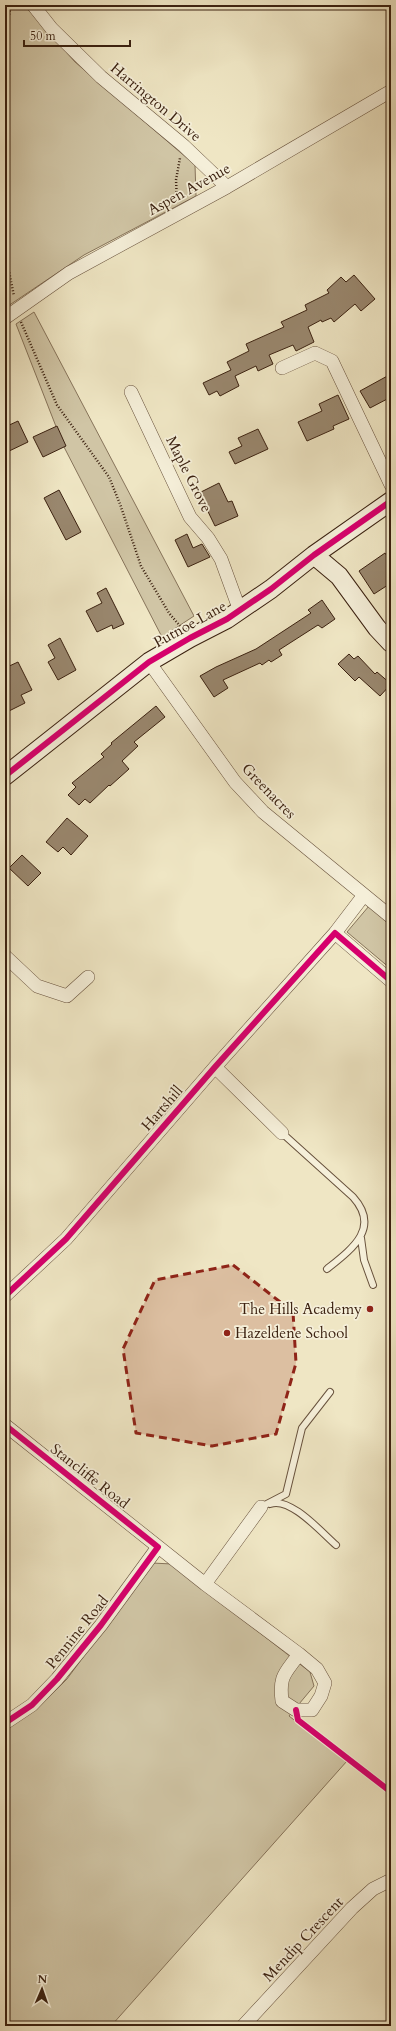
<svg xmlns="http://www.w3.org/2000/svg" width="396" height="2031" font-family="Cardo,serif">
<rect width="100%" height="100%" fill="#efe6c4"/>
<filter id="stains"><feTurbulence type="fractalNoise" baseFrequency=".005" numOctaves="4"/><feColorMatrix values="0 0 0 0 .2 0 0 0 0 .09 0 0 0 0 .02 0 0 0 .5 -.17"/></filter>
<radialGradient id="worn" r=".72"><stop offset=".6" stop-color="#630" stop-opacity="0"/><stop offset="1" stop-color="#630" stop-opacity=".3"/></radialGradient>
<path fill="#d0c5a5" stroke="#86735a" d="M5,5L25,6L75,62L195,165L196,196L84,255L8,306L5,299Z
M34,312L194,616L162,637L64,447L16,324Z
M369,906L391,924V969L347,932Z
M152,1563L172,1564L310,1672L314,1686L289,1716L347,1761L111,2026H5V1730L38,1708L67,1679Z"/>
<path fill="#99876e" stroke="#3b2110" d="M354,275L375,299L361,311L355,304L334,322L331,318L322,322L321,320L308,327L314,342L296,351L293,345L269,355L273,364L258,371L256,366L235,376L239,386L220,396L217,391L209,395L203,383L231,370L227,362L249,351L246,344L284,327L281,322L307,310L305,305L329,293L327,290L341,277L346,282Z
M391,374V397L370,408L360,391Z
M338,395L349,419L333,426L334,429L307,441L298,422L322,411L319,404Z
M18,421L28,442L5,453V427Z
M57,426L66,446L43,457L33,437Z
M258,429L268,449L235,464L229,452L242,446L238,438Z
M219,483L228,502L232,501L238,516L215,526L199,493Z
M59,490L81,532L66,540L44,498Z
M187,534L193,548L202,544L210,557L188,567L175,540Z
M385,553L391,562V583L374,594L359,571Z
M106,588L124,624L113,629L112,625L97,632L86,611L102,603L97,593Z
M322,600L335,619L322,628L318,625L279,650L282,655L271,662L269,660L262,665L260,663L223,680L228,688L214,697L200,676L216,667L256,649L311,613L308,610Z
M60,638L76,670L58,680L48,662L55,658L48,645Z
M349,654L354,659L358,656L375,674L377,672L391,684L380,696L359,677L355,681L338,664Z
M18,662L32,690L21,695L25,703L5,713V668Z
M156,706L165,717L134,742L138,746L122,761L129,769L110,786L109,785L90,803L85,799L79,805L68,795L76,787L72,783L104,757L101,754L112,744L111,743Z
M67,818L88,836L71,855L63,847L58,852L46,842Z
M22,855L41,873L28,886L9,868Z"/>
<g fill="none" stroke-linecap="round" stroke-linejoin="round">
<defs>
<path id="lane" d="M282,1133L353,1197C381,1228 352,1249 327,1269
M361,1238L364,1260L373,1285
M270,1504C290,1496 322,1533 336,1545
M261,1507L286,1494L302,1428L330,1392"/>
<path id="street" d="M33,5L52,29L101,77L184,146L227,187
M5,318L69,273L227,187L391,91
M282,368L315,353L332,361L391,485
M131,392L190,517L208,538L221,559L240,611
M149,662L235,782L263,812L391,917
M335,933L391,981
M5,956L37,986L67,996L88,977
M215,1067L282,1133
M5,1296L66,1239L215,1067L335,933L364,895
M5,1425L205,1584L299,1654L317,1669L325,1683L321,1696L312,1710H296L282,1701C279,1675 285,1674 299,1654
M205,1584L261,1507
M5,1723L32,1705L57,1679L101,1625L158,1547
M243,2026L352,1908L373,1889L391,1880"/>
<path id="secondary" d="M314,555L339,576L377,628L391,643
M5,776L149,662L190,638L227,619L271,589L314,555L391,501"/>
</defs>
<use href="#lane" stroke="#68523d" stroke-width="8"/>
<use href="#street" stroke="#68523d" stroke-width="14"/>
<use href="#secondary" stroke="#3b2110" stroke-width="20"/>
<path stroke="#3b2110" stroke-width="2.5" stroke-dasharray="1 2" stroke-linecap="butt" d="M5,35L11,5
M177,201L176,180L180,158
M5,252L14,296
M21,322L57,405L109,477L120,504L141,566L169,613L180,626"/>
<use href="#lane" stroke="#f5efd9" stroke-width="6"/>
<use href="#street" stroke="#f5efd9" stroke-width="13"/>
<use href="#secondary" stroke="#f5efd9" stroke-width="18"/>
<defs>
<path id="cycleway" d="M5,776L149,662L190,638L227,619L271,589L314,555L391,501
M5,1296L66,1239L215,1067L335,933L391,981
M5,1425L158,1547L101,1625L57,1679L32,1705L5,1723
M296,1710L298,1720L391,1792"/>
</defs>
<use href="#cycleway" stroke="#f5efd9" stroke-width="8"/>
<use href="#cycleway" stroke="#d6006c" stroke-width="6"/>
</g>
<path fill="#8f2418" fill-opacity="0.2" stroke="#8f2418" stroke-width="3" stroke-dasharray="8 5" stroke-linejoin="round" d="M233,1265L293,1312L296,1363L276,1434L212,1446L136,1433L123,1349L155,1280Z"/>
<g fill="#8f2418" stroke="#f5efd9" stroke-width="1.5">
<circle cx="370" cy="1309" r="4"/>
<circle cx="227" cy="1333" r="4"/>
</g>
<g text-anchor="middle" stroke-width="3.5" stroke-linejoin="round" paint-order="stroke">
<g font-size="15" fill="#3b2110" stroke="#f5efd9">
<text transform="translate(156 102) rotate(40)" y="5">Harrington Drive</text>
<text transform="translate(189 189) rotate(-29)" y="5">Aspen Avenue</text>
<text transform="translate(189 474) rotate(63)" y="5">Maple Grove</text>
<text transform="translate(190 624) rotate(-29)" y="5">Putnoe Lane</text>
<text transform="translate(269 791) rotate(46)" y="5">Greenacres</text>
<text transform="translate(162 1108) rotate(-49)" y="5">Hartshill</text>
<text transform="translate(90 1476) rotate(38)" y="5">Stancliffe Road</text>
<text transform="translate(77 1632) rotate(-51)" y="5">Pennine Road</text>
<text transform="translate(303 1939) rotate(-47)" y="5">Mendip Crescent</text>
</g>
<g font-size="15" fill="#3b2110" stroke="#f5efd9" text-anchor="end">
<text x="362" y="1314">The Hills Academy</text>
<text x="235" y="1338" text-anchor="start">Hazeldene School</text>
</g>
</g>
<rect width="396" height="2031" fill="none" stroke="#efe6c4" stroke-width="20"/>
<rect x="6" y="6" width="384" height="2019" fill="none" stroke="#3b2110" stroke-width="2"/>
<rect x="10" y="10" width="376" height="2011" fill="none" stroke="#3b2110"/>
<g transform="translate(42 1989) rotate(2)" stroke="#f5efd9" stroke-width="3" paint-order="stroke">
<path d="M0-3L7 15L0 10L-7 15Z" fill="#3b2110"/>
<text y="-6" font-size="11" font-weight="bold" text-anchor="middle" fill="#3b2110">N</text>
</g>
<path d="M24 40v6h106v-6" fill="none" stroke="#3b2110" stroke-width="2"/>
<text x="30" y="40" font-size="12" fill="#3b2110" stroke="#f5efd9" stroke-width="3" paint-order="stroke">50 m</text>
<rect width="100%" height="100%" filter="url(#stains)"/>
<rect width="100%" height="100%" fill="url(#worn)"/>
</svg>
